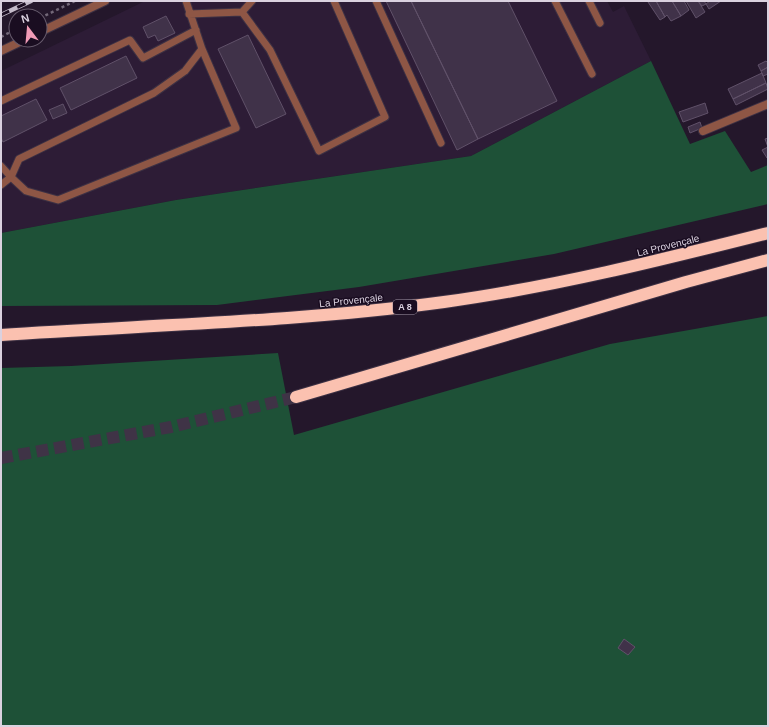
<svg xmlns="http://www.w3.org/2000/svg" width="769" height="727" font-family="Arial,sans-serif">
<rect width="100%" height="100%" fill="#24172b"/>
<path fill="#2d1c36" d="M145,1H607L613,12L624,6L651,61L471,156L176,200L1,233V71Z"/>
<path fill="#1e5137" d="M651,61L690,144L725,131L751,172L768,165V204L554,254L359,287L217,305L1,306V233L176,200L471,156Z
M768,316V726H1V368L71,366L278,353L294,435L610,344Z"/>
<path fill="#403249" stroke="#605169" d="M386,1H411L478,139L457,150Z
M411,1H508L557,101L478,139Z
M650,1H656L665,17L660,20L648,2Z
M656,1H672L681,16L671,21L667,15L665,17Z
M672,1H684L689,10L681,16Z
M686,1H698L705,12L696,18Z
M698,1H704L706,4L702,6Z
M710,1H721L709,9L706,4Z
M166,16L175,33L158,41L155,35L148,38L143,27Z
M248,35L286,114L256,128L218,49Z
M126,56L137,78L71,110L60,88Z
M766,61L768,63V67L761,71L758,65Z
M768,67V74L763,76L761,71Z
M762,73L766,83L733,99L728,89Z
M766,83L768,89L736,105L733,99Z
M36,99L47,120L3,142L1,138V116Z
M705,103L708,113L683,122L679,112Z
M63,104L67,113L53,119L49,110Z
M700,122L702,128L690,133L688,127Z
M768,138V147L765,139Z
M768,147V158H767L762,150Z
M624,639L635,647L628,655L618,648Z"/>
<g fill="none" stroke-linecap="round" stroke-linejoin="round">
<path stroke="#3f3346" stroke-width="12" stroke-dasharray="12 6" stroke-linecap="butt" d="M1,458L171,427L296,397"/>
<defs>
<path id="service" d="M186,1L202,49L236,128L58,200L26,191L11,177L19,159L154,93L185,71L202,49
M376,1L441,143
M555,1L592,74
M589,1L600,23
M242,12L270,50L319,151L385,117L334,1
M189,14L242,12L252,1
M1,101L130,40L143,58L196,30
M1,166L11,177L1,185"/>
<path id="minor" d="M703,131L768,104"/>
<path id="tertiary" d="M40,32L105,1
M1,51L24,40"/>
<path id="motorway" d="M1,335C149,325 297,322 444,302C553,287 661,260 768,233
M296,397L686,282L768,260"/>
</defs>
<use href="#service" stroke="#3d3144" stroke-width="9"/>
<use href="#minor" stroke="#3d3144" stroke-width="10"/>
<use href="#tertiary" stroke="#3d3144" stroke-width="10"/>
<use href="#motorway" stroke="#3d3144" stroke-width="14"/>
<path stroke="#736879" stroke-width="2.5" stroke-dasharray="3 3" stroke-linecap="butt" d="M40,18L75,1
M1,37L16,29"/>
<use href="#service" stroke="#8e5645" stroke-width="7"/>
<use href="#minor" stroke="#8e5645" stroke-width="8"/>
<use href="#tertiary" stroke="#8e5645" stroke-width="8"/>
<use href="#motorway" stroke="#fbc1b0" stroke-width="12"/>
<defs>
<path id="rail" d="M1,15L31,1"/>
</defs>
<use href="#rail" stroke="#c4bbca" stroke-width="4.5"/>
<use href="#rail" stroke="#1a0d21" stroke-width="3" stroke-dasharray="9" stroke-linecap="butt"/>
</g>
<g text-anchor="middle" stroke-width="3" stroke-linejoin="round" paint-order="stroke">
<rect fill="#1a0d21" stroke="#a096a6" stroke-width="1" x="393" y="300" width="24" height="14" rx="3"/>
<g font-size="9" font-weight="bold" fill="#dad1df">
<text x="405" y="310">A 8</text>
</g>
<g font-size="10" fill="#dad1df" stroke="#1a0d21">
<text transform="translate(668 245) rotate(-14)" y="4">La Provençale</text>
<text transform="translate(351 300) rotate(-6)" y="4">La Provençale</text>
</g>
</g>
<rect width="769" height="727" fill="none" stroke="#dad1df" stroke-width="4"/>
<g transform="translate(28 28) rotate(344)"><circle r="19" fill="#1a0d21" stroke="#675b6d"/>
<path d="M0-3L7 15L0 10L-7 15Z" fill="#f09ab6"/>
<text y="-6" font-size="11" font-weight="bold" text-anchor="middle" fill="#dad1df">N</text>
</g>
</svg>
